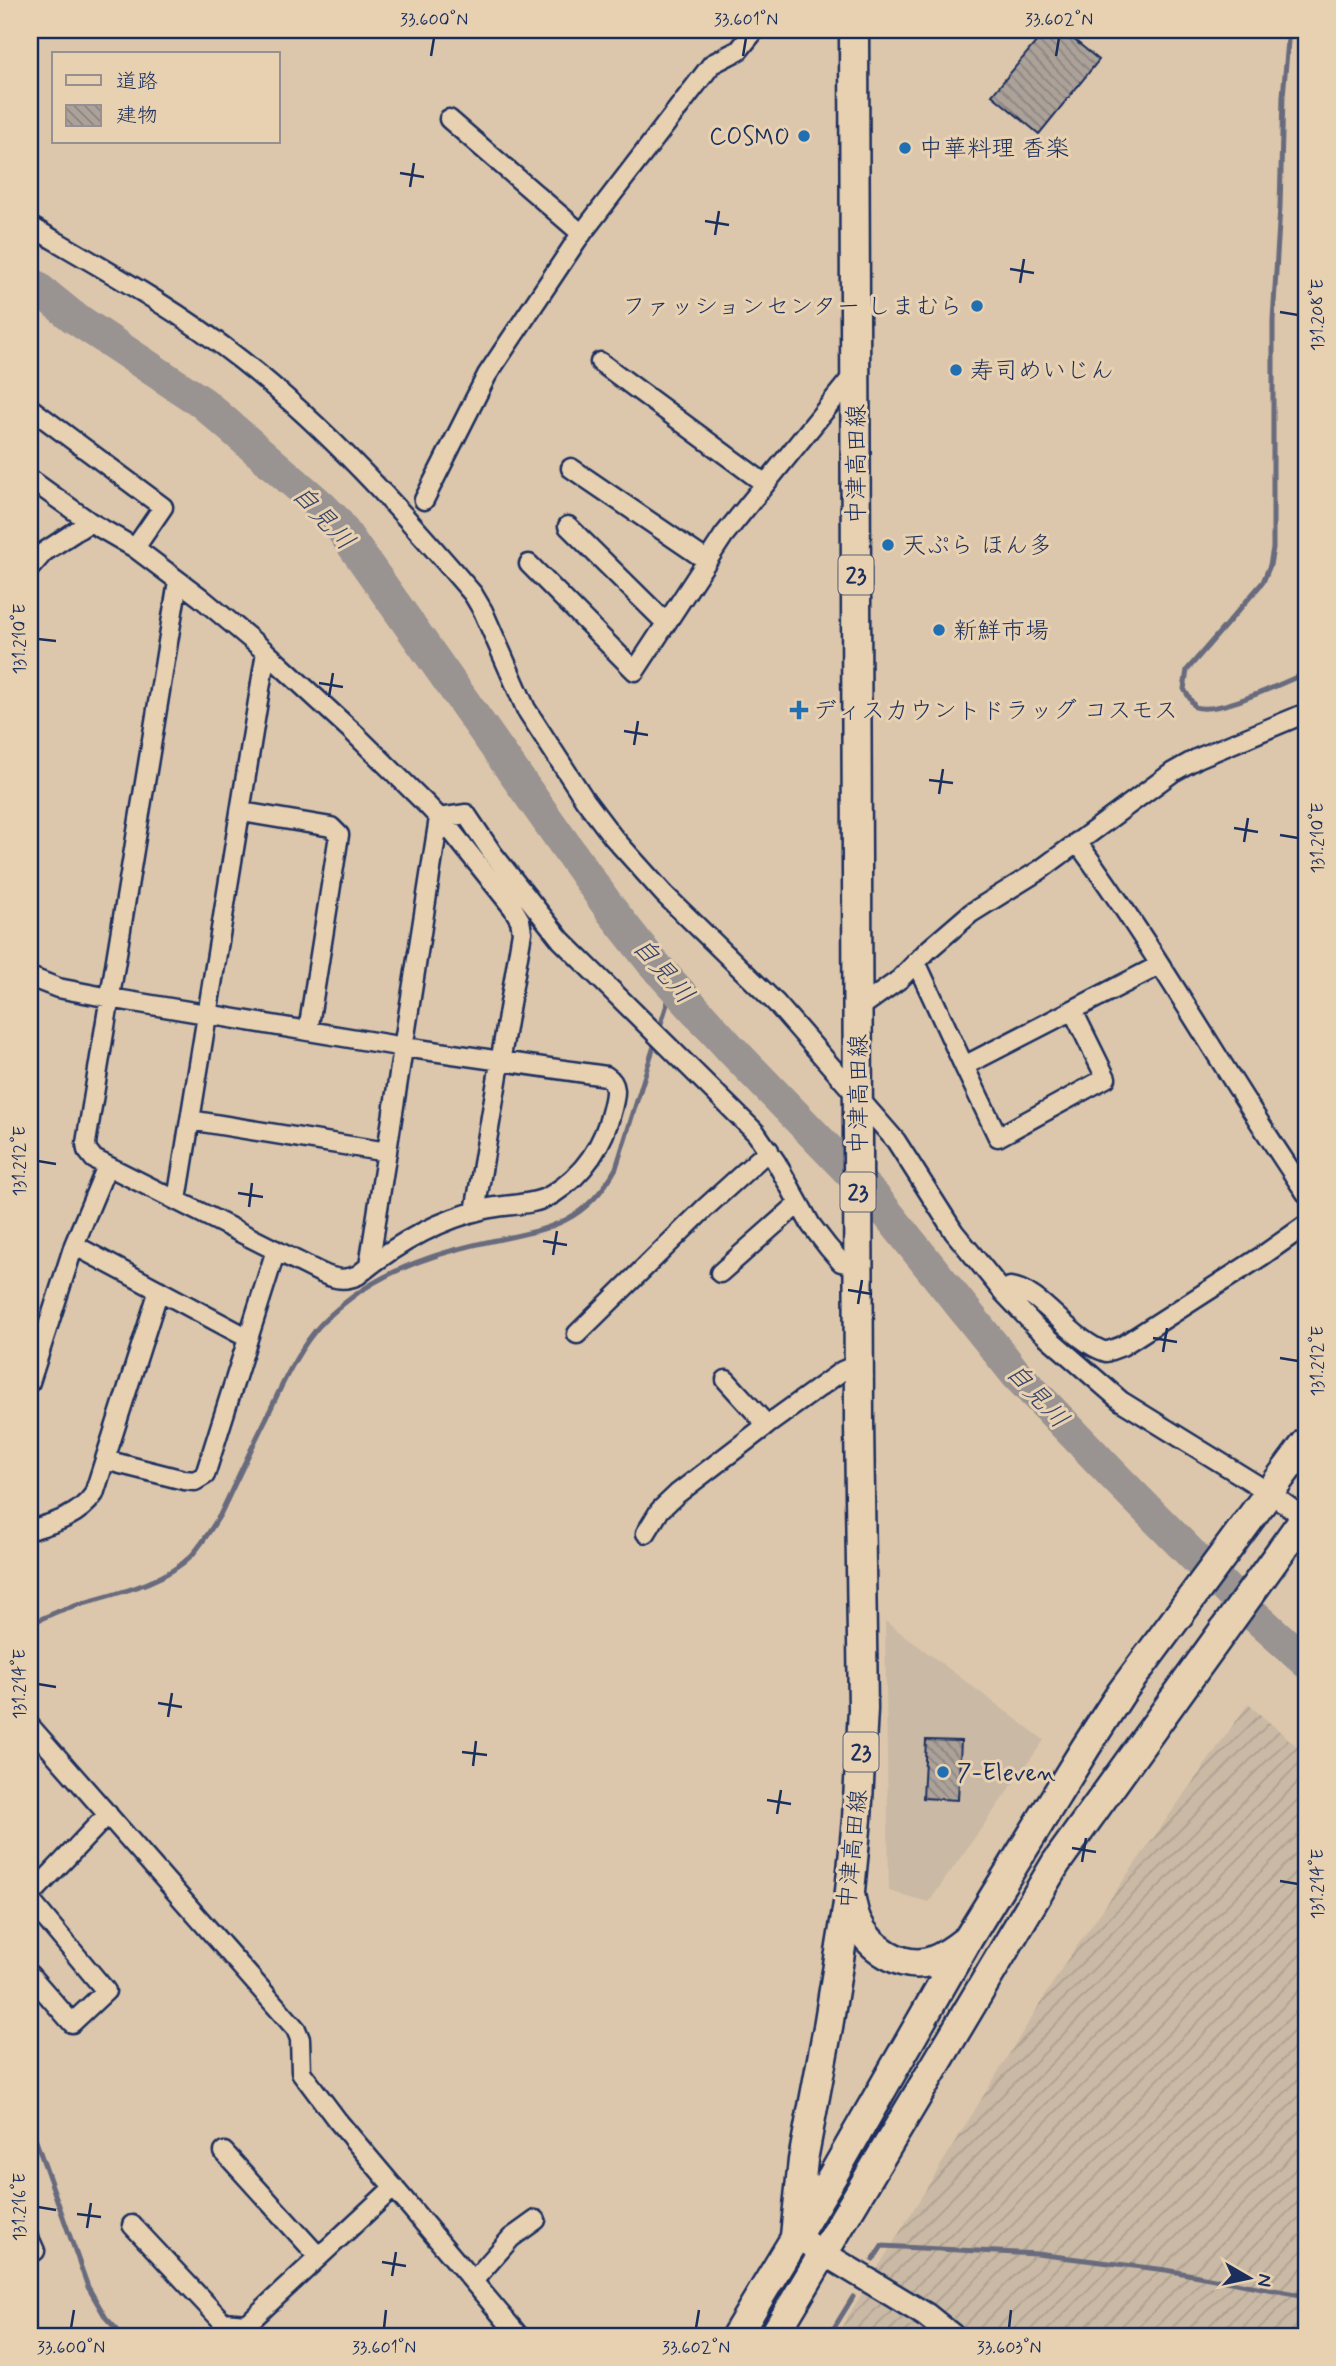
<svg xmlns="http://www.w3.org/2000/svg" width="1336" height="2366" font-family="Mynerve,'Klee One',sans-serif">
<defs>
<pattern id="industrial-furrows" width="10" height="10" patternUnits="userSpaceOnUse" patternTransform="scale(1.75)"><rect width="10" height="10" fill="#cab9a5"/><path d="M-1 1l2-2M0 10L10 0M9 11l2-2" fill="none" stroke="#ad9f90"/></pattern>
<pattern id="building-back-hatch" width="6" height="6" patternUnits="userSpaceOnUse" patternTransform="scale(1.75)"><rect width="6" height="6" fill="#aca299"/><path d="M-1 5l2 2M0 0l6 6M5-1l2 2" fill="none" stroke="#8b8480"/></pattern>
</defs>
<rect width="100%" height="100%" fill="#dcc7ac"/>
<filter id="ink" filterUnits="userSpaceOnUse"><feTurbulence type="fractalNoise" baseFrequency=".0143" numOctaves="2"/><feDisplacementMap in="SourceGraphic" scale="14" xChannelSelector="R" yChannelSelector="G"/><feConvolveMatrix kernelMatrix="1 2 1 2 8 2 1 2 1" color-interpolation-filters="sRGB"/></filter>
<g filter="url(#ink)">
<path fill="#cab9a5" d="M885,1621L1044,1740L929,1902L889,1891Z"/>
<path fill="url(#industrial-furrows)" d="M1248,1704L1306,1754V2336H836L1065,1963Z"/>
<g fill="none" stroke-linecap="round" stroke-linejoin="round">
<path stroke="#676b7d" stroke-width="5" d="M1289,30L1283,96L1280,207L1273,320V548L1270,565L1263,582L1187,670L1184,689L1195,707C1218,715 1282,683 1306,673
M30,1624C39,1620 49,1615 59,1611C102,1595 158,1589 192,1555C203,1543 211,1529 220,1515C235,1483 250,1451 266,1419C280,1389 294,1357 315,1331C327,1316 344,1303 359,1292C390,1271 427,1257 462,1248C528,1230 579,1236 616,1168L673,985
M30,2124L88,2287L106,2318L123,2336
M873,2260L882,2246L1037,2254L1166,2270L1306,2296
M829,2336L853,2297"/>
<path stroke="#999392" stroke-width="33" d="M30,282L72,316L203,403L320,505L336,521L611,910L652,962L731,1049L875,1198L1016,1374L1118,1480L1236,1599L1306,1662"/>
</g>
<path fill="url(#building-back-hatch)" stroke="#1b2f5e" stroke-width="2" d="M1046,30H1062L1099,60L1039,134L992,95Z
M926,1740L961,1741L958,1800L923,1798Z"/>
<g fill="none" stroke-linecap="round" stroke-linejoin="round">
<defs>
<path id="minor" d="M449,119L582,234
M30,226C102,268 175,308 241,360C327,428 401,510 473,594L483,611L526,709L585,800L613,837L664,894L776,1003L896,1141L954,1232L1003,1292L1037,1328L1121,1401L1270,1493L1306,1519
M600,362L764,483
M30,408L163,507L135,548
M571,468L706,560
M30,479L90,522L135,548L200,597L266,652L354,733L427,805L449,828L513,908L520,920L522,932L475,1212
M424,500L487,375L577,240L712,64L739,50L755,30
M568,526L665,622
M529,564L635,671L724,535L856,372
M30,568L44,552L90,522
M242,812L331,827L339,835L308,1031
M1077,842C1160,955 1227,1078 1306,1193
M916,962L964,1066L1160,965
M30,977L58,988L110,998L404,1047L606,1076C619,1084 615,1096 612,1109C604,1144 584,1174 553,1194C534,1206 507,1204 485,1209C438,1220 396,1244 358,1275C343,1282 331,1278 317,1271L94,1159L87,1150L86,1143L178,581
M858,1009L900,979L928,950L971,913L1040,870L1173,772L1198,758L1306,713
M964,1066L998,1137L1106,1078L1073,1011
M190,1120L387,1152
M177,1200L266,652
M74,1245L248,1338
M369,1266L439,818L466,814L493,854L561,940L756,1133L776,1162L811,1225L828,1247L841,1262L858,1266
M720,1273L798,1204
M1003,1292L1010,1287C1042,1290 1070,1341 1106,1352L1122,1346L1262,1256L1306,1225
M577,1334L706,1207L769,1150
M726,1380L767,1425
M30,1382L74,1245L107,1166
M105,1460L184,1480L195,1481L205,1475L276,1250
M30,1530C55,1523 79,1516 94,1494L159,1290
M646,1533L660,1510L677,1494L767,1425L842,1371L858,1364
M30,1726L296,2029L300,2039L301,2072L337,2120L519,2336
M30,1896L108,1814
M30,1900L106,1991L72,2023L30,1975
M224,2152L319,2257
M132,2225L223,2322L247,2324L394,2187
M30,2240L35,2251
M473,2281L511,2238L536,2220"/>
<path id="tertiary" d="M795,2236L926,2315L952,2336"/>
<path id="primary" d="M850,1894C852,1903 853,1913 857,1921C868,1947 902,1971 932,1961C944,1957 955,1949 965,1941
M795,2236L803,2160L828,2027L850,1891L857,1819L863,1709L859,1422L854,30
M736,2336L833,2175L968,1939L1086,1747L1121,1693L1306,1443
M774,2336L1056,1863L1306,1516"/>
</defs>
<use href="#minor" stroke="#1b2f5e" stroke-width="23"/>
<use href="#tertiary" stroke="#1b2f5e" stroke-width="28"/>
<use href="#primary" stroke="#1b2f5e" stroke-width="33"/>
<use href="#minor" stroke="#e8d1b1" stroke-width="18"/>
<use href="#tertiary" stroke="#e8d1b1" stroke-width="23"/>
<use href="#primary" stroke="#e8d1b1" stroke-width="28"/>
</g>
</g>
<path fill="none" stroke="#1b2f5e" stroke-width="2.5" d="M431,56L434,38M743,56L746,38M1056,56L1059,38M400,173L424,177M410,187L414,163M705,221L729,225M715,235L719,211M1010,269L1034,273M1020,283L1024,259M1280,312L1298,315M38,639L56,641M319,683L343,687M329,697L333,673M624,731L648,735M634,745L638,721M929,780L953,783M939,794L943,769M1234,828L1258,832M1280,835L1298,838M1244,842L1248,818M38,1161L56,1164M238,1193L263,1197M249,1207L252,1183M543,1241L567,1245M553,1255L557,1231M848,1290L872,1294M858,1304L862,1280M1153,1338L1177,1342M1163,1352L1167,1328M1280,1358L1298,1361M38,1684L56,1687M158,1703L182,1707M168,1717L172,1693M462,1752L487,1755M473,1766L476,1741M767,1800L791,1804M777,1814L781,1790M1072,1848L1096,1852M1082,1862L1086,1838M1280,1881L1298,1884M38,2207L56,2210M77,2214L101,2217M87,2228L91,2203M382,2262L406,2266M392,2276L396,2252M71,2328L74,2310M384,2328L386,2310M696,2328L699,2310M1009,2328L1011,2310"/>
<g fill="#1f6fb2" stroke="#e8d1b1" stroke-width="2.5">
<circle cx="804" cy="136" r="7"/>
<circle cx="905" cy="148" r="7"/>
<circle cx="977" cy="306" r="7"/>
<circle cx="956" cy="370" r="7"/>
<circle cx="888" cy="545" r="7"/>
<circle cx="939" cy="630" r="7"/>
<path d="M795.5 699.5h7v7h7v7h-7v7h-7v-7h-7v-7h7z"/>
<circle cx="943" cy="1772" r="7"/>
</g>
<g text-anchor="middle" stroke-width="6" stroke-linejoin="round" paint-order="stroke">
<g fill="#e8d1b1" stroke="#586077" stroke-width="2">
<rect x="838.5" y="555.5" width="35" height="39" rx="5"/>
<rect x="840.5" y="1172.5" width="35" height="39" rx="5"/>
<rect x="843.5" y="1732.5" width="35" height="39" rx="5"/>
</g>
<g font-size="23" font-weight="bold" fill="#1b2f5e">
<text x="856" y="583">23</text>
<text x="858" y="1200">23</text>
<text x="861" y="1760">23</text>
</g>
<g font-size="24" fill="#1b2f5e" stroke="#e8d1b1" text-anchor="start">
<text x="790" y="144" text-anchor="end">COSMO</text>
<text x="919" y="156">中華料理 香楽</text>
<text x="963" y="314" text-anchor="end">ファッションセンター しまむら</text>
<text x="970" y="378">寿司めいじん</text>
<text x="902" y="553">天ぷら ほん多</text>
<text x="953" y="638">新鮮市場</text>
<text x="813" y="718">ディスカウントドラッグ コスモス</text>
<text x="957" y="1780">7-Eleven</text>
</g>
<g font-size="24" fill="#1b2f5e" stroke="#e8d1b1">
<text transform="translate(856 464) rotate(-90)" y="8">中津高田線</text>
<text transform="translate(858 1094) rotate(-90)" y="8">中津高田線</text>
<text transform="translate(852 1849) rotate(-84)" y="8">中津高田線</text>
</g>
<g font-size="26" font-style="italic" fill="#344368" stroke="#e8d1b1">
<text transform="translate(324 517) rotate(47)" y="9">自見川</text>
<text transform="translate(664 970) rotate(49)" y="9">自見川</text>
<text transform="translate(1038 1395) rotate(47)" y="9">自見川</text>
</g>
</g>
<rect width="1336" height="2366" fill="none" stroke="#e8d1b1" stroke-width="77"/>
<rect x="52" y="52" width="228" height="91" fill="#e8d1b1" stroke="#969090" stroke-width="2"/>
<rect x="66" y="75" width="35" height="10" fill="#e8d1b1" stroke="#969090" stroke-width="2"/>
<text x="116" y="88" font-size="21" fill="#1b2f5e">道路</text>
<rect x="66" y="105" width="35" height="21" fill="url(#building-back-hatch)" stroke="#969090" stroke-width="2"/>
<text x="116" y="122" font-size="21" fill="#1b2f5e">建物</text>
<g transform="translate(1249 2278) rotate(99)" stroke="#e8d1b1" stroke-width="5" paint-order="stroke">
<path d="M0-5L12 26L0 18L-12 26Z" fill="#1b2f5e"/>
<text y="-10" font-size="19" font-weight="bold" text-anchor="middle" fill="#1b2f5e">N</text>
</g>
<rect x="38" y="38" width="1260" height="2290" fill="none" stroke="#1b2f5e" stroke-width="2.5"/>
<g font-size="18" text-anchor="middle" fill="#1b2f5e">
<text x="434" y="25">33.600°N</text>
<text x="746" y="25">33.601°N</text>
<text x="1059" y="25">33.602°N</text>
<text transform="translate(1317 315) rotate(-90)" y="6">131.208°E</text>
<text transform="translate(19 639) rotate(-90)" y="6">131.210°E</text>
<text transform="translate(1317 838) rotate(-90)" y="6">131.210°E</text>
<text transform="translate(19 1161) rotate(-90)" y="6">131.212°E</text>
<text transform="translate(1317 1361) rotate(-90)" y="6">131.212°E</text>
<text transform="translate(19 1684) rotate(-90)" y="6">131.214°E</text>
<text transform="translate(1317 1884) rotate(-90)" y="6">131.214°E</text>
<text transform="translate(19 2207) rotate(-90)" y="6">131.216°E</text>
<text x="71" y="2353">33.600°N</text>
<text x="384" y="2353">33.601°N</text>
<text x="696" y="2353">33.602°N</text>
<text x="1009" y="2353">33.603°N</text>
</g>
</svg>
